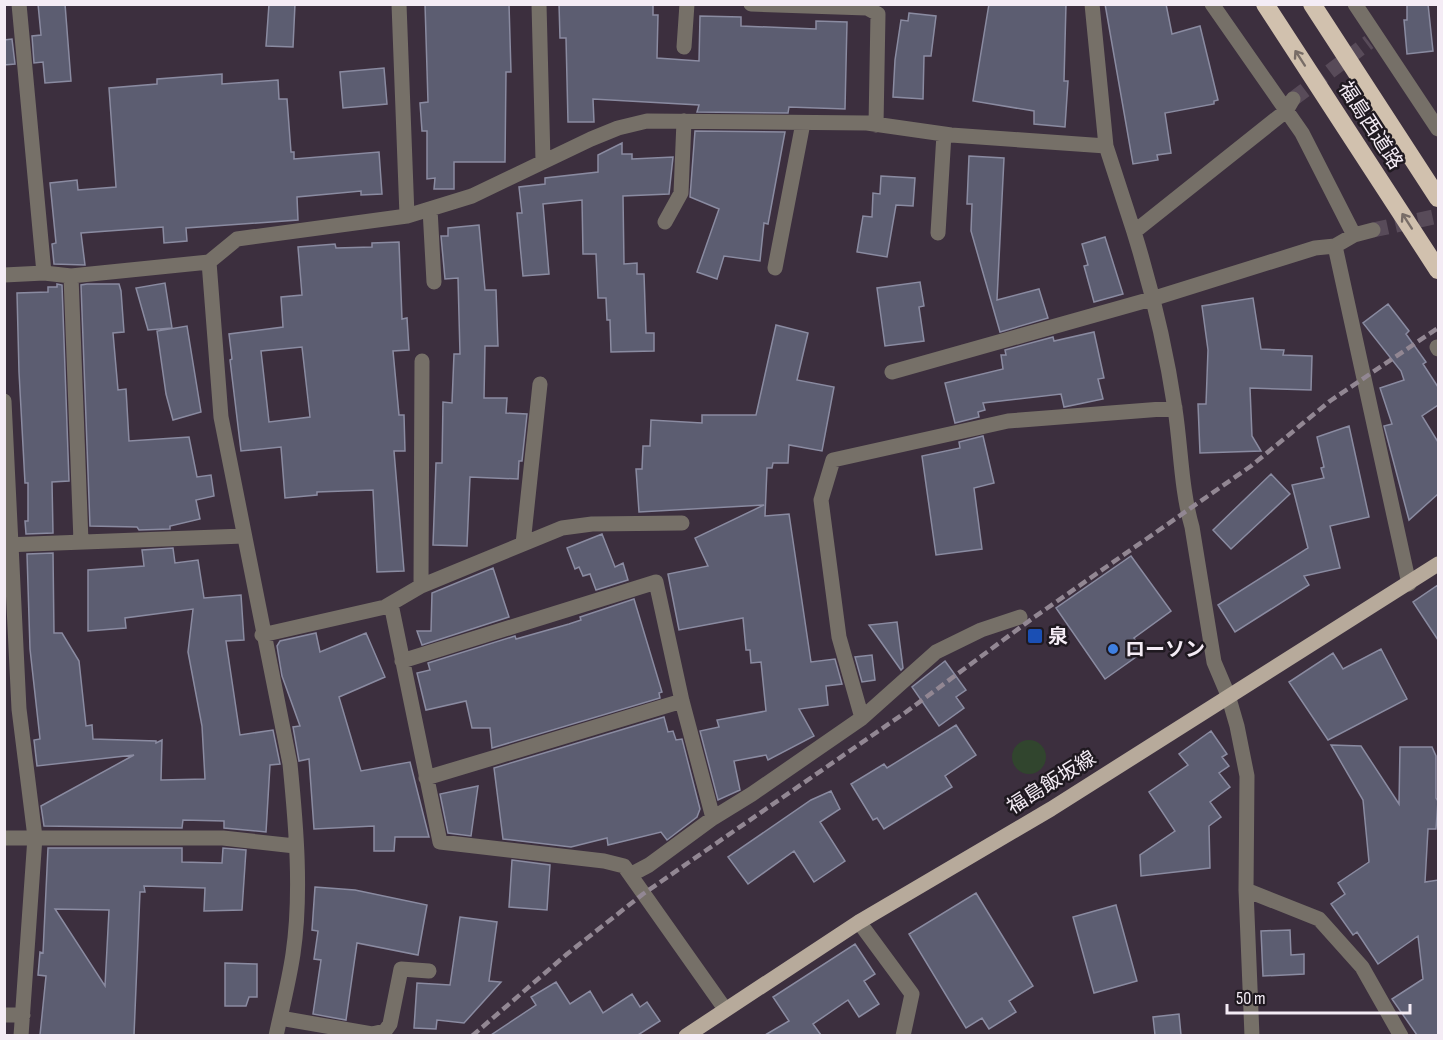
<svg xmlns="http://www.w3.org/2000/svg" width="1443" height="1040" font-family="'Sofia Sans Condensed','Noto Sans JP',sans-serif">
<rect width="100%" height="100%" fill="#3c2f3e"/>
<path fill="#31452e" d="M1012 757a17 17 0 1 1 34 0a17 17 0 1 1-34 0Z"/>
<path fill="#5c5d71" stroke="#8a8ba1" stroke-width="1.5" fill-rule="evenodd" d="M38,4H65L71,81L45,83L43,62L34,63L32,36L41,35Z
M269,4H295L293,47L266,46Z
M425,4H509L511,72H506L505,162H454V189H434L435,178L427,179V131H422L420,103L428,102Z
M559,4H653V15H658L657,58L699,61L700,16L741,17V26L816,29V21L847,22L845,109L789,107L788,113L697,112L699,105L593,99L594,122H568L566,38H560Z
M989,4H1066L1064,81H1068L1065,127L1034,124V111L973,101Z
M1105,4H1166L1172,34L1200,26L1218,100L1214,101V104L1165,113L1171,153L1157,155L1158,160L1133,164Z
M1407,4H1428L1433,51L1407,54L1404,20H1407Z
M909,13L936,16L931,56H924L923,99L893,97L895,60L901,20L908,21Z
M12,39L15,64L4,65V40Z
M384,68L387,104L343,108L340,72Z
M222,74V84L278,80L279,99H287L291,152H294V159L379,152L382,194L361,195V191L297,197L298,220L186,228L187,241L164,243L163,227L81,233L85,265L54,264L52,244L56,243L50,183L77,180L78,190L116,187L109,88L157,84V79Z
M695,131L785,132L768,224L764,223L760,261L724,256L717,279L697,272L719,209L690,197Z
M622,143V154H632V159L673,157L669,194L623,196L624,264L637,263V274H644L646,333H654V351L611,352L610,320H607L606,298H598L596,254H583L582,200L543,204L549,274L523,276L517,213H522L519,187L545,184V178L598,172V155Z
M969,156L1004,158L997,300L1039,289L1048,318L1000,332L971,231L972,204H967Z
M881,176L915,178L913,206L896,205L887,257L857,252L863,216L872,217L873,193L880,194Z
M479,225L485,290H496L498,346H485L484,398H507L506,413L527,414L522,461H519L518,479L470,477L467,546L433,545L436,463H442L443,402L452,403L454,354H460L458,278L445,279L441,236H448V228Z
M1105,237L1123,294L1094,302L1084,266L1088,265L1082,244Z
M399,242L402,319L407,318L409,350L393,351L399,415H404L405,451H394L404,571L377,572L373,490L317,492V495L285,498L281,447L241,451L230,360L232,359L229,334L283,327L281,297L302,295L298,247L335,244L336,248L372,247V243ZM302,347L310,417L269,422L261,351Z
M920,282L924,306L919,307L924,341L885,346L877,288Z
M165,283L172,328L148,330L136,288Z
M57,284L62,285L69,481L52,482L53,533L26,534L25,521H28V483H25L19,372L17,293L48,292V287H57Z
M87,284H119L121,291L124,332L113,333L118,390L126,389L129,441L189,437L197,477L211,475L214,496L196,500L200,519L170,526V529L139,530L137,527L90,526L81,285Z
M1253,298L1261,349L1284,350L1283,355L1312,356L1311,390L1250,388L1252,436L1261,451L1200,453L1198,404H1206L1208,350L1202,306Z
M1388,304L1409,331L1406,334L1426,362L1423,364L1438,387V405L1422,416L1438,442V494L1409,520L1384,426L1392,424L1380,388L1404,380L1401,371L1363,323Z
M776,325L808,333L797,380L834,387L822,451L789,445L788,463H773L772,468H767L765,516L789,514L811,662L835,659L842,684L826,686L828,705L799,709L814,736L768,760L766,755L734,761L740,790L718,800L700,731L719,727L717,720L766,711L761,662L751,663L750,650H746L743,618L679,630L668,574L708,566L695,538L764,505L639,512L636,469H642L643,446H650L651,420L702,423V415H756Z
M187,326L201,412L173,420L166,394L157,331Z
M1094,332L1104,378L1098,379L1103,399L1064,407L1061,394L983,403L985,410L978,412L979,417L955,423L945,383L1003,369L1001,355H1006L1005,350L1053,337L1054,341Z
M1349,426L1369,517L1330,526L1340,568L1304,576L1309,585L1235,632L1218,605L1308,548L1292,485L1324,478L1321,468L1324,467L1317,437Z
M983,436L994,483L974,488L982,549L936,555L922,456L960,448L959,442Z
M1271,474L1290,494L1231,549L1213,530Z
M602,534L615,567L623,563L628,580L596,590L590,574L583,576L579,567L575,569L567,548Z
M173,548L175,563L198,560L204,598L241,595L244,640L226,641L240,735L273,730L280,764L270,765L266,832L224,828V821L183,820L182,828L44,826L41,806L134,755L37,766L34,740L40,739L30,649L27,554L53,553L54,633H62L79,661L86,726L92,725L93,739L156,741V743L162,740L161,780L205,779L202,726L188,652L193,609L125,618L126,628L88,631V570L144,566L142,550Z
M1131,556L1171,611L1134,638L1143,652L1105,679L1056,608Z
M493,568L509,617L422,645L417,631H431L432,593Z
M1438,585V640L1413,602Z
M634,599L662,692L659,693L660,698L492,748L490,728H472L466,701L426,710L417,673L430,670L428,663L515,636L516,639L569,624L581,620L580,617Z
M897,622L903,668L901,670L869,625Z
M316,633L320,652L366,633L385,677L339,697L361,771L410,762L429,837H395L394,851H374V826L314,829L309,759L299,761L293,727L300,726L282,676L277,646L280,641Z
M1381,649L1407,699L1328,740L1289,682L1333,653L1343,669Z
M872,655L875,680L862,682L855,657Z
M945,661L966,690L956,697L964,708L939,726L912,687Z
M664,717L668,732L673,731L676,740L682,739L700,809L697,817L667,840L661,832L608,845L607,838L571,847L503,839L494,768Z
M956,725L976,755L945,776L952,787L884,829L877,818L873,820L851,784L884,764L887,768Z
M1211,731L1227,754L1222,757L1229,766L1219,773L1230,787L1210,802L1221,817L1209,826L1210,868L1141,876L1140,855L1175,831L1149,792L1188,765L1179,754Z
M1331,745L1361,746L1399,804L1400,747H1432L1436,756V798L1438,801L1436,829H1428L1425,882L1438,880V1035H1417L1392,999L1423,979L1418,936L1378,964L1357,932L1353,935L1331,904L1345,894L1338,883L1369,862L1363,800Z
M478,786L471,836L448,833L440,794Z
M831,791L840,809L820,822L845,861L814,882L794,851L748,884L728,857L811,800Z
M48,848H182V862L222,863L223,848L246,850L242,910L204,911L205,888L144,886L145,892H140L134,1035H40L46,976L38,975L40,952L43,953ZM55,909L109,910L105,986Z
M512,860L550,865L547,910L509,907Z
M315,887L355,890L427,905L418,955L357,943L346,1020L313,1014L321,960L314,959L318,931L312,930Z
M976,893L1033,986L1009,1001L1016,1012L989,1029L982,1018L966,1028L909,934Z
M1116,905L1137,981L1094,993L1073,917Z
M460,917L497,922L489,981L501,982L464,1023L437,1020L436,1029L414,1028L417,983L450,985Z
M1290,930L1291,955L1304,954V974L1263,976L1261,931Z
M855,944L875,974L864,981L879,1004L859,1017L848,1000L813,1024L821,1035H765L789,1021L773,997Z
M225,963L257,964V997H249L246,1006H225Z
M556,982L570,1004L590,991L603,1013L632,994L640,1007L647,1002L660,1021L638,1035H491L536,1005L531,997Z
M1179,1014L1181,1035H1155L1153,1017Z"/>
<g fill="none" stroke-linecap="round" stroke-linejoin="round">
<path stroke="#584b59" stroke-width="15" stroke-dasharray="15 8" stroke-linecap="butt" d="M1293,99L1369,42
M1373,230L1438,216"/>
<path stroke="#767068" stroke-width="15" d="M19,4L44,273
M399,4L407,216
M539,4L543,161
M751,4L867,8L878,14L876,125
M1092,4L1106,146L1134,232
M1212,4L1302,133L1354,235L1373,230
M1355,4L1438,129
M684,47L687,4
M1293,99L1286,111L1134,232C1152,290 1166,349 1175,409C1181,448 1181,489 1192,527L1214,662L1228,695L1237,726L1247,776L1246,890L1319,919L1362,967L1401,1036
M430,209L434,282
M665,222L681,193L684,121
M938,233L944,134
M1335,246L1409,584
M775,268L803,123
M4,275L44,273L71,276L209,262
M71,276L81,542
M1437,347L1438,349
M892,372L1155,298L1315,248L1335,246L1354,235
M4,401L19,709L35,837L21,1036
M523,544L540,384
M4,545L244,536
M421,586L422,361
M391,604L440,842L604,861L624,866L725,1009
M1020,617L981,630L936,652L862,718L839,637L821,500L833,460L1008,421L1175,408
M262,635L385,607L421,586L562,528L592,524L682,523
M402,661L656,582L682,701L713,818L649,865L632,874
M426,778L682,701
M713,818L752,794L862,718
M4,838H223L295,846
M1246,890L1252,1036
M859,922L912,994L903,1036
M4,1015H23
M280,1018L372,1034L385,1031L390,1024L401,969L429,971
M276,1036C282,1008 289,981 293,954C302,893 296,825 290,764L221,417L209,262L237,239L407,216L472,196L591,139L618,128L647,121L867,123L951,135L1106,146"/>
<path stroke="#b7aa9b" stroke-width="15" d="M686,1036L859,922L1051,809L1438,564"/>
<path stroke="#928793" stroke-width="4.5" stroke-dasharray="9 4.5" stroke-linecap="butt" d="M472,1036L567,954L643,894L906,712L1033,618L1251,466L1330,401L1438,328"/>
<path stroke="#d1c1ae" stroke-width="18" d="M1265,4L1438,270
M1312,4L1438,198"/>
</g>
<defs><path id="oneway-shaft" d="M-6 0H5M1.5-3L5.5 0L1.5 3" fill="none" stroke-width="1.6" stroke-linecap="round" stroke-linejoin="round" transform="scale(1.5)"/></defs>
<g stroke="#786d67">
<use href="#oneway-shaft" transform="translate(1300 58) rotate(-123)"/>
<use href="#oneway-shaft" transform="translate(1407 221) rotate(-123)"/>
</g>
<rect fill="#1a4fb4" stroke="#1f1920" stroke-width="2" x="1027" y="628" width="16" height="16" rx="3"/>
<circle fill="#3f7fe0" stroke="#1f1920" stroke-width="2" cx="1113" cy="649" r="6"/>
<g text-anchor="middle" stroke-width="5" stroke-linejoin="round" paint-order="stroke">
<g font-size="20" fill="#f4ecf5" stroke="#1f1920">
<text transform="translate(1371 125) rotate(57)" y="7">福島西道路</text>
<text transform="translate(1051 782) rotate(-32)" y="7">福島飯坂線</text>
</g>
<g font-size="20" font-weight="bold" fill="#f4ecf5" stroke="#1f1920" text-anchor="start">
<text x="1048" y="643">泉</text>
<text x="1125" y="656">ローソン</text>
</g>
</g>
<rect width="1443" height="1040" fill="none" stroke="#f4ecf5" stroke-width="12"/>
<path d="M1227 1004v9h183v-9" fill="none" stroke="#f4ecf5" stroke-width="3"/>
<text x="1236" y="1004" font-size="18" fill="#f4ecf5" stroke="#1f1920" stroke-width="4.5" paint-order="stroke">50 m</text>
</svg>
